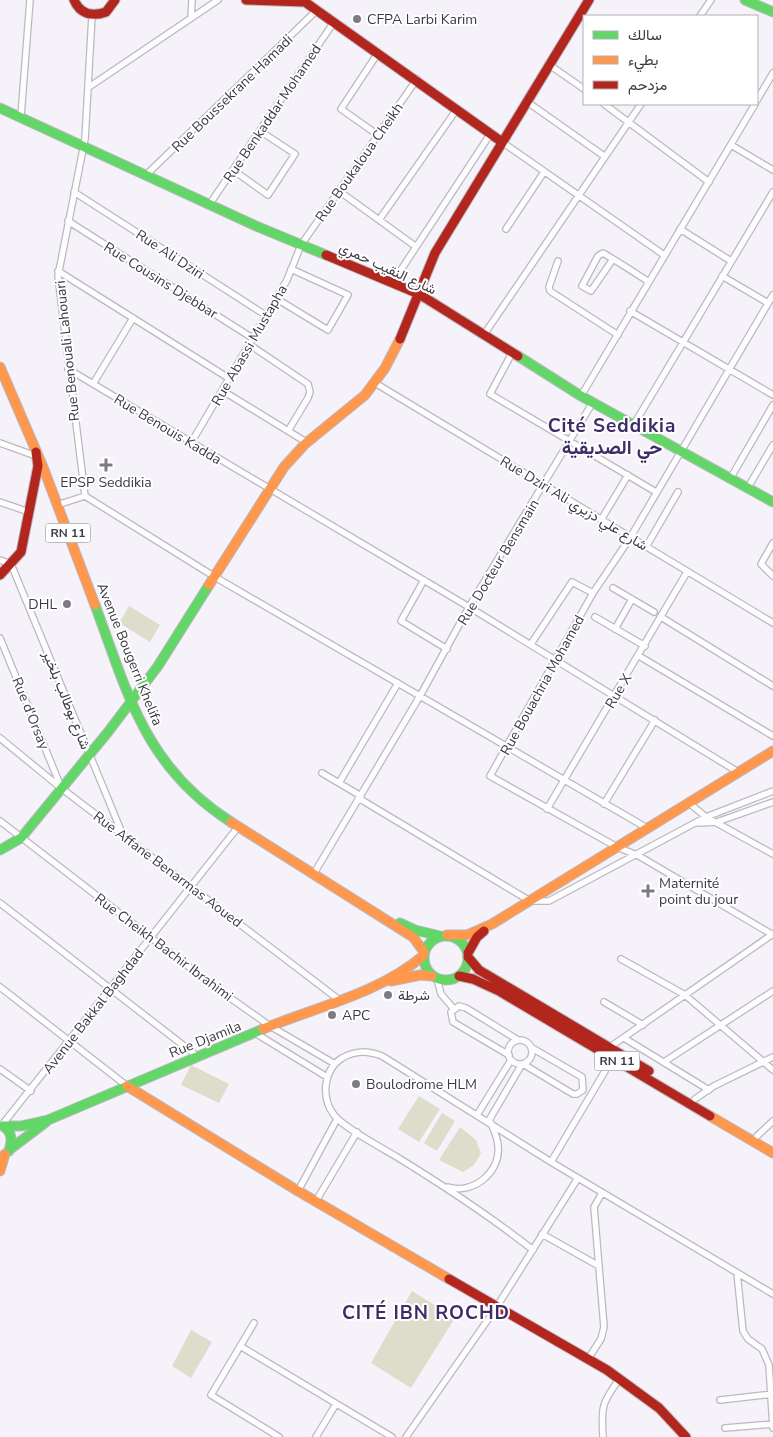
<svg xmlns="http://www.w3.org/2000/svg" width="773" height="1437" font-family="'Nunito Sans',Vazirmatn,sans-serif">
<rect width="100%" height="100%" fill="#f6f2fa"/>
<path fill="#ddddcb" d="M129,606L160,625L150,642L119,623Z
M191,1065L229,1084L219,1103L181,1085Z
M419,1096L440,1109L419,1142L398,1129Z
M442,1113L455,1121L437,1151L424,1143Z
M460,1127L476,1140L481,1153L474,1165L463,1172L439,1160Z
M412,1291L455,1318L411,1388L371,1363Z
M191,1330L212,1342L191,1378L172,1366Z"/>
<g fill="none" stroke-linecap="round" stroke-linejoin="round">
<defs>
<path id="street" d="M700,16L711,0
M191,18L192,0
M548,64L584,89
M89,87L218,0
M757,100L773,73
M526,101L604,156
M604,104L709,182
M21,116L30,0
M378,135L341,109L378,53
M502,142L664,255
M731,145L773,170
M233,170L268,195L295,154L260,131
M146,175L317,10
M339,191L415,246
M74,192L267,316
M209,205L334,22
M379,220L457,109
M68,221L254,339
M506,229L544,172
M680,229L731,261
M613,259L591,291L582,286L598,256L603,253C618,262 634,272 649,282
M558,261L549,287L550,291L618,335
M58,271L230,379
M722,276L768,303
M393,282L491,133
M773,295L630,538L593,593L490,776L617,847L639,856L773,935
M277,299L328,330L348,295L291,269
M630,311L773,395
M483,336L641,104
M250,345L308,384L310,392L308,398L288,431
M512,353L490,394L656,492
M68,369L469,607L738,772
M375,383L773,623
M93,384L133,318
M223,391L306,442
M581,396L755,104
M633,426L773,192
M0,443L36,456
M191,443L287,280L301,245L417,79
M730,479L773,405
M747,489L773,445
M85,496L215,577L647,828
M85,496L58,276L85,139L92,16
M0,502L29,512
M57,505L85,496
M601,520L628,475
M773,543L761,564L773,576
M646,547L678,492
M0,560L11,564L122,833
M424,580L401,621L447,649
M613,588L654,612
M595,617L645,646
M661,617L773,686
M615,629L632,599
M0,638L61,787
M531,644L572,582L593,593
M639,656L773,736
M0,738L61,788L338,999
M322,773L361,796
M339,783L398,683
M360,799L530,901H549L706,817L773,791
M689,803L706,817L773,854
M604,804L655,720
M547,809L687,572
M0,821L219,990L270,1026L335,1064
M699,823L717,822L773,802
M313,875L420,696L469,607L593,402
M0,903L197,1056
M621,959L685,995L773,1070
M437,979L441,994L453,1008
M0,987L127,1086
M604,1002L643,1025
M255,1033L327,1077
M624,1038L709,1090
M508 1052a12 12 0 1 1 24 0a12 12 0 1 1-24 0Z
M610,1047L773,934
M509,1055L453,1022L451,1012L459,1006L466,1008L518,1040
M664,1062L773,991
M523,1064L573,1094H577L583,1090L582,1077L532,1048
M0,1069L31,1091
M695,1099L714,1086L773,1057
M477,1115L511,1060
M488,1122L522,1064
M2,1125L238,827
M757,1136L773,1121
M551,1162L605,1071
M448,1187C473,1195 501,1172 498,1146C498,1139 494,1131 491,1123
M298,1191L337,1119
M316,1201L357,1132
M542,1234L599,1266
M533,1250C490,1216 444,1186 397,1157C382,1148 344,1128 334,1115C321,1098 323,1070 342,1058C356,1050 368,1051 382,1056L551,1162L773,1294
M737,1273L743,1331L748,1339L762,1349L769,1365L773,1428
M254,1323L211,1395L279,1437
M240,1346L392,1437
M588,1359L601,1339L604,1327L594,1207L602,1193
M720,1400L773,1394
M725,1428L773,1424
M316,1437L336,1404
M406,1437L496,1308L578,1178
M603,1437C601,1406 602,1403 620,1378"/>
<path id="fast" d="M745,0L773,12
M0,108L256,226L326,255
M518,356L581,396L773,502
M95,605C128,694 145,767 231,822
M0,850L21,838L108,732L158,666L209,585
M400,923L415,930L440,936
M424 958a22 22 0 1 1 44 0a22 22 0 1 1-44 0Z
M3,1126C13,1133 12,1140 9,1151
M5,1126H21L48,1120L263,1029
M9,1150L46,1122"/>
<path id="slow" d="M0,367L43,467L95,605
M209,585L284,467L305,444L365,395L385,368L400,339
M231,822L413,937L424,952
M447,935H467L492,924L773,751
M391,981L420,975L432,976
M263,1029C316,1007 378,994 423,956
M127,1086L298,1191L449,1279
M710,1116L773,1153
M0,1171L5,1154"/>
<path id="jam" d="M74,0C80,14 92,17 106,12L115,0
M246,0L305,2L502,142
M326,255L419,294L518,356
M400,339L435,253L589,0
M0,575L21,552L38,466L36,452
M468,953L477,937L484,931
M468,957L479,970L649,1071
M459,976L473,979L499,991L710,1116
M449,1279L607,1370L659,1408L686,1437"/>
</defs>
<use href="#street" stroke="#bcb8c0" stroke-width="8"/>
<use href="#fast" stroke="#bcb8c0" stroke-width="11"/>
<use href="#slow" stroke="#bcb8c0" stroke-width="11"/>
<use href="#jam" stroke="#bcb8c0" stroke-width="11"/>
<use href="#street" stroke="#fefdfe" stroke-width="5.5"/>
<use href="#fast" stroke="#63d668" stroke-width="9"/>
<use href="#slow" stroke="#ff974d" stroke-width="9"/>
<use href="#jam" stroke="#b3261e" stroke-width="9"/>
</g>
<g fill="#7e7a83" stroke="#fff" stroke-width="2">
<circle cx="357" cy="19" r="5"/>
<path d="M103.5 457.5h5v5h5v5h-5v5h-5v-5h-5v-5h5z"/>
<circle cx="67" cy="604" r="5"/>
<path d="M645.5 883.5h5v5h5v5h-5v5h-5v-5h-5v-5h5z"/>
<circle cx="388" cy="995" r="5"/>
<circle cx="332" cy="1015" r="5"/>
<circle cx="356" cy="1084" r="5"/>
</g>
<g text-anchor="middle" stroke-width="4" stroke-linejoin="round" paint-order="stroke">
<g fill="#fff" stroke="#77747b" stroke-width="1">
<rect x="45.5" y="523.5" width="45" height="19" rx="4"/>
<rect x="594.5" y="1051.5" width="45" height="19" rx="4"/>
</g>
<g font-size="12" font-weight="bold" fill="#3d3943">
<text x="68" y="537">RN 11</text>
<text x="617" y="1065">RN 11</text>
</g>
<g font-size="14" fill="#3d3943" stroke="#fff" text-anchor="start">
<text x="367" y="24">CFPA Larbi Karim</text>
<text x="106" y="487" text-anchor="middle">EPSP Seddikia</text>
<text x="57" y="609" text-anchor="end">DHL</text>
<text x="659" y="888">Maternité<tspan x="659" dy="16">point du jour</tspan></text>
<text x="398" y="1000">شرطة</text>
<text x="342" y="1020">APC</text>
<text x="366" y="1089">Boulodrome HLM</text>
</g>
<g font-size="14" fill="#3d3943" stroke="#fff">
<text transform="translate(232 93) rotate(-44)" y="5">Rue Boussekrane Hamadi</text>
<text transform="translate(272 113) rotate(-56)" y="5">Rue Benkaddar Mohamed</text>
<text transform="translate(359 162) rotate(-55)" y="5">Rue Boukaloua Cheikh</text>
<text transform="translate(170 254) rotate(33)" y="5">Rue Ali Dziri</text>
<text transform="translate(388 268) rotate(25)" y="5">شارع النقيب حمري</text>
<text transform="translate(161 280) rotate(32)" y="5">Rue Cousins Djebbar</text>
<text transform="translate(249 345) rotate(-60)" y="5">Rue Abassi Mustapha</text>
<text transform="translate(67 351) rotate(-96)" y="5">Rue Benouali Lahouari</text>
<text transform="translate(168 429) rotate(31)" y="5">Rue Benouis Kadda</text>
<text transform="translate(574 503) rotate(31)" y="5">Rue Dziri Ali شارع علي دزيري</text>
<text transform="translate(498 562) rotate(-59)" y="5">Rue Docteur Bensmain</text>
<text transform="translate(130 654) rotate(68)" y="5">Avenue Bougerri Khelifa</text>
<text transform="translate(542 685) rotate(-61)" y="5">Rue Bouachria Mohamed</text>
<text transform="translate(618 691) rotate(-59)" y="5">Rue X</text>
<text transform="translate(67 700) rotate(68)" y="5">شارع بوطالب بلخير</text>
<text transform="translate(31 713) rotate(68)" y="5">Rue d'Orsay</text>
<text transform="translate(168 869) rotate(37)" y="5">Rue Affane Benarmas Aoued</text>
<text transform="translate(164 947) rotate(37)" y="5">Rue Cheikh Bachir Ibrahimi</text>
<text transform="translate(93 1011) rotate(-52)" y="5">Avenue Bakkal Baghdad</text>
<text transform="translate(205 1039) rotate(-22)" y="5">Rue Djamila</text>
</g>
<g font-size="19" font-weight="bold" letter-spacing="1" fill="#3d2c68" stroke="#fff">
<text x="612" y="432">Cité Seddikia<tspan x="612" dy="22">حي الصديقية</tspan></text>
<text x="426" y="1319">CITÉ IBN ROCHD</text>
</g>
</g>
<rect x="583" y="15" width="175" height="90" fill="#ffffff" stroke="#b1b0b4"/>
<rect x="593" y="31" width="25" height="8" fill="#63d668" stroke="#b1b0b4"/>
<text x="628" y="40" font-size="15" fill="#3d3943">سالك</text>
<rect x="593" y="56" width="25" height="8" fill="#ff974d" stroke="#b1b0b4"/>
<text x="628" y="65" font-size="15" fill="#3d3943">بطيء</text>
<rect x="593" y="81" width="25" height="8" fill="#b3261e" stroke="#b1b0b4"/>
<text x="628" y="90" font-size="15" fill="#3d3943">مزدحم</text>
</svg>
